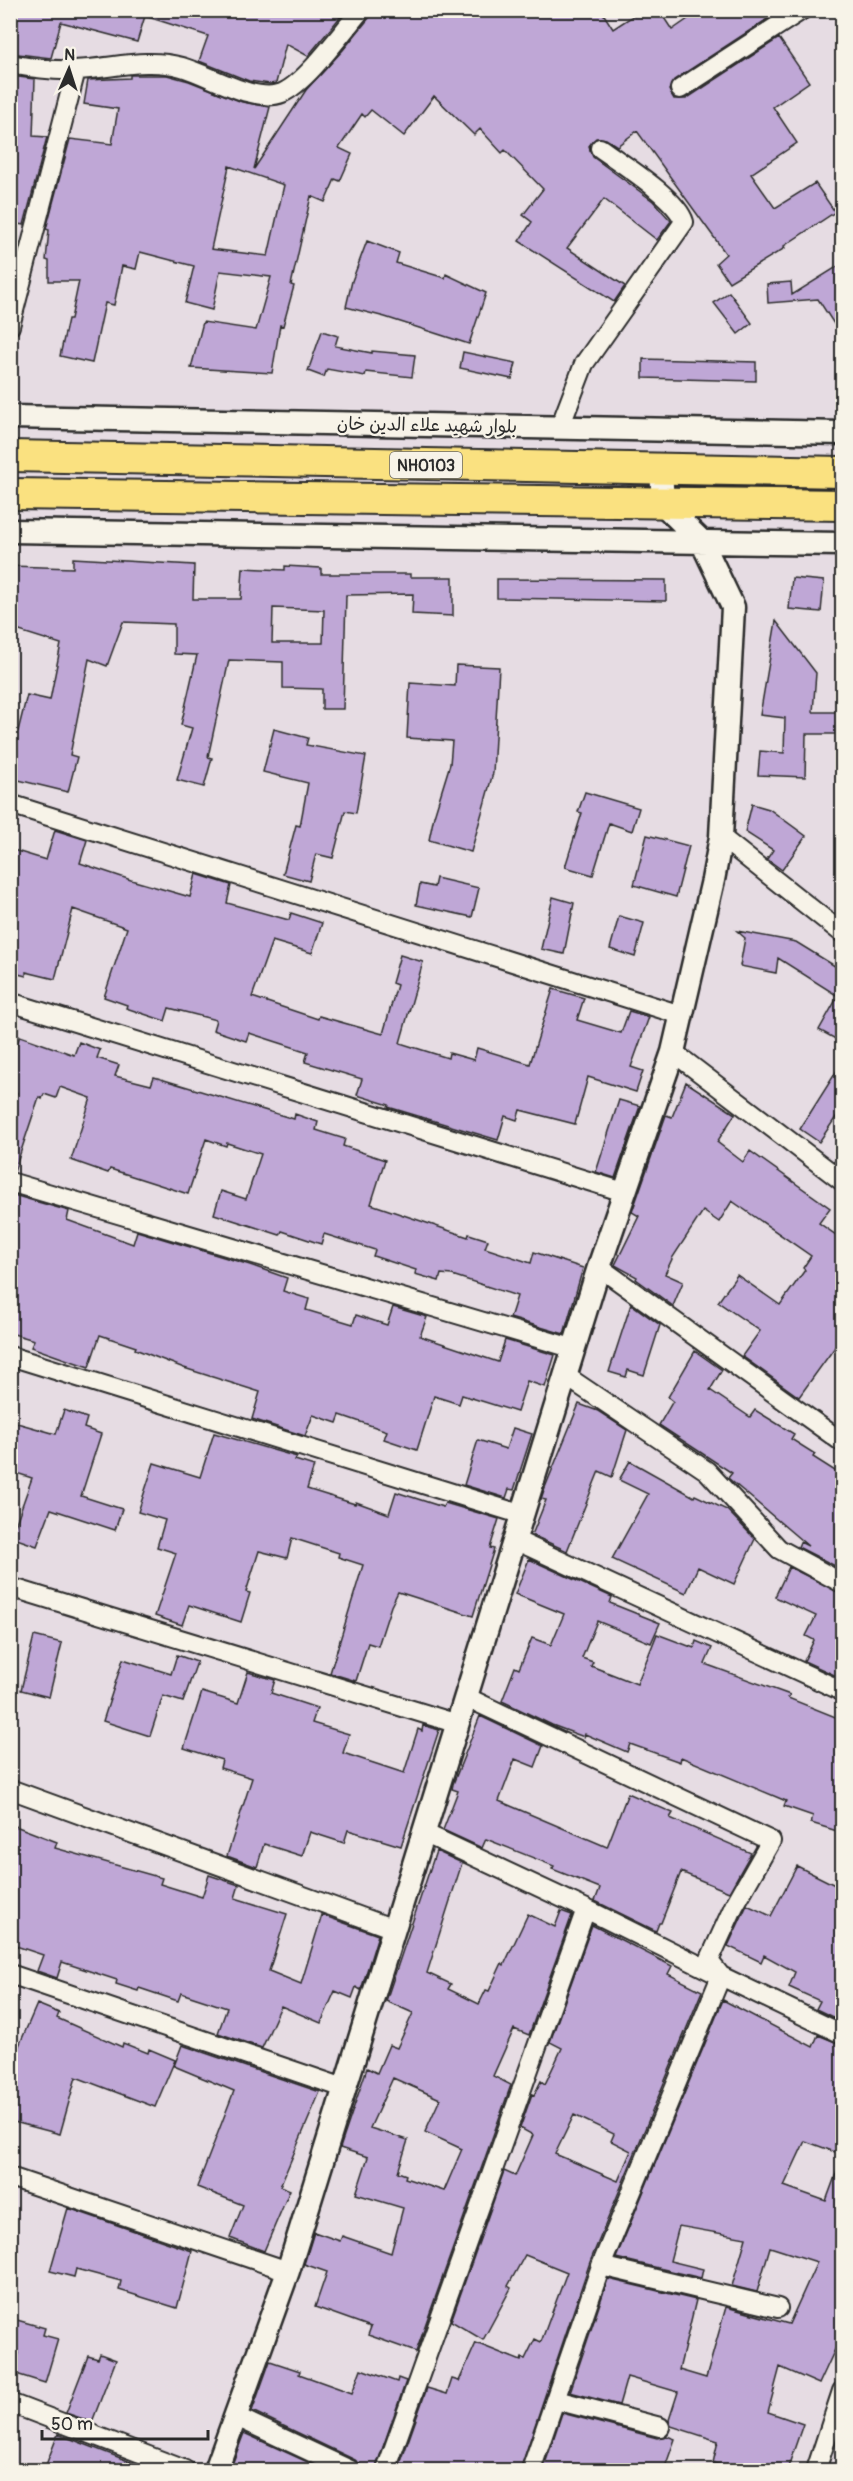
<svg xmlns="http://www.w3.org/2000/svg" width="853" height="2481" font-family="Pangolin,'Playpen Sans Arabic',sans-serif">
<rect width="100%" height="100%" fill="#e6dce3"/>
<filter id="ink" filterUnits="userSpaceOnUse"><feTurbulence type="fractalNoise" baseFrequency=".0167" numOctaves="2"/><feDisplacementMap in="SourceGraphic" scale="12" xChannelSelector="R" yChannelSelector="G"/><feConvolveMatrix kernelMatrix="1 2 1 2 8 2 1 2 1" color-interpolation-filters="sRGB"/></filter>
<g filter="url(#ink)">
<path fill="#bfa7d6" stroke="#2b2b2b" stroke-width="1.5" fill-rule="evenodd" d="M10,10H346L308,56L286,44L276,83L270,84L249,81L199,61L208,36L145,16L137,42L61,22L51,58L10,53Z
M372,10H601L613,29L642,10H659L672,30L701,10H781L674,80L669,90L674,99H686L779,38L809,82L773,107L797,143L751,174L775,208L815,183L835,212L784,246L785,248L729,282L716,263L726,254L637,131L617,146L606,139L596,138L589,146L593,157L653,201L671,221L657,240L604,199L567,248L625,286L614,302L519,241L532,222L523,215L543,189L505,150L502,153L480,129L474,135L434,96L404,136L371,110L365,117L362,114L339,148L352,154L340,181L335,179L325,202L311,196L291,285L294,286L283,326L280,325L272,373L191,368L203,322L256,330L271,277L220,271L212,310L185,303L194,266L140,252L136,269L122,266L114,305L105,303L92,363L60,356L68,319H71L79,281H49V261L46,260L49,230L46,229L70,139L112,144L118,109L84,104L88,80L130,78V75H167L189,81L242,102L270,107L254,169L306,90L343,50L370,17ZM229,166L284,185L268,256L211,249Z
M10,76L35,79L33,136L47,137L24,225L10,223Z
M367,241L399,253L396,263L445,278L446,274L486,293L469,344L385,317L346,307L352,281Z
M843,263V338L818,299L768,303L767,284L791,282L792,295Z
M729,292L752,323L738,334L714,303Z
M322,331L338,336L335,346L372,353V351L415,355L412,377L366,372L365,376L327,369L324,377L308,371Z
M463,352L516,363L512,379L460,368Z
M643,359L756,362V381L643,378Z
M73,558L194,565L193,599H241L243,568L285,570V566L321,568V574H410V577H453V616L412,614L413,594L346,595L343,709H322V689L283,688V662L229,660L208,757L212,758L204,787L177,780L192,728L181,725L197,655L174,654V624L123,622L107,666L89,659L70,755L77,757L68,792L10,778V729L18,731L27,695L50,700L61,644L10,628V566L73,568ZM273,608L324,610L323,643H272Z
M792,578L824,581L821,612L789,609Z
M497,579L666,580V601L497,598Z
M776,621L816,673L813,712H843V730L836,731V734H806L805,777L758,775L760,751L784,753L785,718L760,715Z
M456,665L499,667L493,773L471,852L429,840L434,816L450,764L452,741L407,738L410,683L455,686Z
M274,729L308,738L306,745L366,756L356,813L345,811L333,858L316,854L309,881L283,874L296,825L300,826L308,783L263,772Z
M585,792L639,808L632,831L609,823L593,875L565,867L582,813L578,812Z
M752,804L769,809L806,836L782,870L767,859L773,850L745,832Z
M55,830L87,840L80,863L131,880L190,897L196,874L231,885L227,903L289,920L291,913L322,923L312,953L272,941L252,997L318,1019L319,1016L383,1034L397,985L392,983L400,955L423,962L400,1043L448,1058L449,1053L474,1060L477,1048L530,1064L553,989L584,998L577,1020L621,1033L629,1011L649,1017L631,1067L643,1071L636,1092L588,1077L575,1124L520,1110L517,1120L505,1116L498,1140L388,1107L389,1105L357,1095L362,1079L305,1062L308,1052L249,1033L246,1041L213,1030L216,1020L169,1008L165,1021L126,1008L127,1005L104,997L127,928L73,909L55,979L26,972V976L10,972V849L46,860Z
M647,835L689,846L676,897L634,885Z
M436,878L479,888L472,917L416,905L420,884L434,887Z
M553,897L574,903L564,954L541,949Z
M619,916L644,923L635,957L610,949Z
M737,931L796,942L843,971V1043L819,1030L838,996L778,958L776,973L740,966L745,938Z
M20,1036L74,1055L79,1042L100,1050L97,1058L119,1065L115,1076L151,1085L154,1077L294,1119L295,1114L318,1122L316,1130L345,1139L343,1146L385,1160L371,1204L468,1237L469,1234L488,1240L485,1248L531,1263L534,1252L583,1268L564,1334L510,1318L517,1296L452,1275L441,1274L439,1281L415,1274L416,1270L373,1256L375,1250L324,1234L321,1244L282,1231L280,1235L214,1214L221,1191L246,1199L261,1154L227,1143L226,1146L206,1139L188,1194L110,1169L108,1173L71,1160L91,1098L60,1087L56,1098L44,1094L42,1099L39,1097L14,1172L10,1171V1113L17,1093L10,1090V1062Z
M843,1061V1107L819,1142L800,1129Z
M686,1082L735,1114L717,1142L743,1162L750,1151L830,1208L819,1223L843,1240V1336L799,1397L742,1356L760,1331L718,1302L737,1275L780,1305L805,1270L803,1268L811,1256L732,1201L719,1222L703,1211L673,1257L665,1274L683,1282L673,1306L636,1279L637,1277L615,1265L639,1216L632,1212L666,1115L672,1117Z
M619,1100L640,1106L615,1178L596,1172Z
M10,1194L69,1211L67,1220L133,1244L137,1231L250,1265L287,1278L283,1291L309,1299L306,1310L353,1324L356,1315L387,1325L393,1307L427,1317L420,1336L498,1362L505,1340L555,1355L545,1387L527,1381L517,1412L462,1395L459,1404L434,1396L417,1450L384,1439L387,1431L340,1415L337,1423L313,1415L305,1436L252,1419L260,1392L184,1368L135,1349L136,1347L100,1335L89,1367L62,1358L31,1347L34,1340L10,1333Z
M631,1304L660,1325L644,1375L628,1370L626,1377L609,1372Z
M695,1351L722,1370L710,1390L750,1417L755,1410L794,1434L791,1439L815,1454L813,1457L843,1476V1570L798,1547L800,1542L808,1546L728,1478L732,1473L659,1425L673,1401L668,1397Z
M579,1404L598,1411L627,1430L612,1477L599,1471L567,1551L532,1535L546,1500L541,1499L544,1490Z
M64,1410L87,1418L84,1428L101,1434L81,1496L122,1509L115,1530L51,1509L37,1546L11,1537L32,1478L10,1471V1421L56,1434Z
M513,1428L532,1434L514,1490L509,1489L506,1498L464,1485L478,1440L506,1449Z
M214,1433L297,1457L295,1460L314,1466L307,1489L355,1504L356,1502L389,1514L396,1492L443,1507L445,1503L499,1519L490,1548L494,1549L473,1616L398,1592L391,1606L378,1646L368,1643L356,1681L330,1673L363,1565L338,1557L339,1553L292,1538L287,1558L259,1551L246,1592L250,1593L241,1622L189,1605L182,1625L155,1616L176,1553L157,1547L165,1520L138,1512L154,1463L200,1477Z
M630,1461L694,1497L695,1495L727,1510L755,1539L734,1584L698,1567L686,1593L612,1559L648,1494L619,1480Z
M529,1559L612,1597L610,1603L660,1623L651,1643L597,1621L582,1658L593,1662L591,1666L637,1684L657,1634L694,1648L696,1641L712,1648L705,1664L790,1695L788,1698L843,1720V1828L838,1827L837,1831L811,1823L813,1816L784,1806L786,1801L681,1757L680,1762L630,1744L627,1752L585,1734L584,1737L552,1725L502,1701L515,1667L519,1669L532,1638L551,1645L564,1614L515,1594Z
M789,1567L843,1594V1679L804,1661L814,1640L806,1636L816,1616L775,1597Z
M34,1636L62,1643L49,1697L21,1690Z
M177,1655L197,1662L183,1702L163,1696L150,1736L103,1721L123,1659L171,1674Z
M248,1672L275,1680L271,1693L317,1708L312,1723L349,1734L343,1753L404,1773L418,1729L422,1731L423,1725L439,1730L401,1846L348,1830L344,1843L310,1832L302,1856L264,1844L257,1867L227,1856L252,1778L220,1768L222,1760L184,1748L202,1692L238,1703Z
M480,1716L543,1746L535,1767L515,1759L499,1801L607,1847L628,1793L673,1813L670,1818L751,1853L729,1892L681,1872L661,1923H659L656,1931L595,1901L600,1888L552,1869L554,1866L486,1839L482,1848L443,1830L458,1791L452,1789L453,1784Z
M10,1824L57,1842L55,1848L162,1878L160,1884L202,1897L209,1875L239,1885L235,1898L287,1914L269,1971L301,1984L322,1915L378,1935L361,1990L356,1987L352,1998L335,1991L321,2023L281,2006L262,2048L218,2033L227,2008L181,1993L178,2001L139,1988L138,1991L116,1984L117,1980L62,1962L57,1978L37,1971L43,1955L10,1944Z
M436,1851L462,1863L427,1973L451,1984L448,1989L479,2004L486,1990L489,1991L502,1963L504,1965L528,1914L555,1927L561,1911L572,1915L529,2035L514,2029L493,2076L511,2085L416,2352L368,2335L371,2327L315,2307L327,2272L304,2264L314,2232L340,2241L342,2236L391,2253L403,2208L356,2194L368,2157L340,2148L367,2068L377,2073L389,2045L397,2048L413,2013L386,2001ZM393,2078L440,2099L425,2132L462,2149L444,2191L405,2178L406,2175L398,2172L408,2140L370,2128Z
M797,1866L843,1889V2022L816,2009L820,2001L789,1987L795,1972L764,1955L761,1962L728,1946L747,1905L771,1916Z
M592,1925L672,1966L668,1974L702,1991L590,2262L520,2470H398L427,2388L447,2394L452,2379L459,2381L476,2343L521,2361L522,2358L525,2359L535,2339L541,2342L567,2272L525,2255L508,2286L511,2288L483,2340L451,2321L504,2171L515,2176L533,2135L520,2128L532,2094L534,2095L541,2081L545,2084L562,2048L550,2042ZM574,2115L614,2134L611,2141L631,2151L618,2181L555,2154Z
M723,2000L813,2047L818,2035L843,2045V2155L805,2141L784,2186L826,2201L840,2163H843V2332L819,2384L780,2367L768,2412L803,2424L787,2470H747L713,2463L718,2441L671,2426L669,2420L678,2392L627,2377L619,2405L570,2392L608,2279L696,2300L679,2370L706,2378L726,2307L789,2324L817,2262L770,2247L757,2292L732,2286L746,2238L679,2226L670,2261L703,2269L701,2278L616,2258Z
M37,2004L59,2013L57,2018L122,2047L123,2043L148,2053L149,2049L175,2060L155,2107L76,2077L60,2134L10,2121V2078L15,2055Z
M182,2045L320,2092L280,2186L290,2190L264,2251L230,2238L243,2205L197,2187L234,2091L174,2066Z
M68,2208L192,2251L177,2308L119,2290L121,2281L76,2269L74,2277L50,2271Z
M10,2318L45,2328L43,2335L58,2339L45,2383L13,2373L19,2353L10,2350Z
M100,2354L116,2360L92,2422L66,2413L88,2356L98,2359Z
M270,2361L300,2371L299,2374L352,2393L361,2369L397,2382L398,2378L406,2381L375,2470H361L360,2464L355,2460L252,2411Z
M562,2413L657,2438L667,2436L675,2439L664,2470H543Z
M244,2433L325,2470H230Z
M58,2434L149,2469V2470H44Z"/>
<g fill="none" stroke-linecap="round" stroke-linejoin="round">
<defs>
<path id="minor" d="M10,64C32,68 52,71 74,70C111,69 145,57 182,67C210,75 255,104 282,93C306,83 343,31 361,10
M680,89L802,10
M10,326L76,70
M560,427L584,364L684,222C677,198 622,164 600,148
M10,804L681,1015
M721,837L842,933
M10,1002L624,1192
M673,1052L842,1181
M10,1182L575,1349
M599,1267L842,1442
M10,1356L523,1515
M566,1376L707,1471L779,1549L842,1583
M515,1540L842,1691
M10,1587L458,1724
M466,1697L771,1841L734,1906L709,1961L721,1976L842,2034
M10,1789L394,1929
M424,1833L586,1909L721,1976L601,2266L531,2470
M10,1974L344,2088
M10,2177L288,2271
M601,2266L778,2308
M556,2400L660,2427
M10,2403L185,2470
M237,2417L350,2470
M386,2470L586,1909
M816,2470L842,2391"/>
<path id="tertiary" d="M10,417L842,433
M10,531L842,544
M216,2470L288,2271L599,1267L673,1052L713,880L721,837L733,607L702,542L663,504L661,469"/>
<path id="trunk" d="M10,456L842,472
M10,494L842,505"/>
</defs>
<use href="#minor" stroke="#2b2b2b" stroke-width="22"/>
<use href="#tertiary" stroke="#2b2b2b" stroke-width="27"/>
<use href="#trunk" stroke="#2b2b2b" stroke-width="34"/>
<use href="#minor" stroke="#f7f3e8" stroke-width="18"/>
<use href="#tertiary" stroke="#f7f3e8" stroke-width="22"/>
<use href="#trunk" stroke="#fae180" stroke-width="30"/>
</g>
</g>
<g text-anchor="middle" stroke-width="4.5" stroke-linejoin="round" paint-order="stroke">
<rect fill="#f7f3e8" stroke="#686764" stroke-width="1.5" x="390" y="452" width="72" height="26" rx="4.5"/>
<g font-size="16" font-weight="bold" fill="#2b2b2b">
<text x="426" y="471">NH0103</text>
</g>
<g font-size="18" fill="#2b2b2b" stroke="#f7f3e8">
<text transform="translate(427 425) rotate(1)" y="6">بلوار شهید علاء الدین خان</text>
</g>
</g>
<rect width="853" height="2481" fill="none" stroke="#f7f3e8" stroke-width="36"/>
<rect x="18" y="18" width="817" height="2445" fill="none" stroke="#2b2b2b" stroke-width="2" filter="url(#ink)"/>
<g transform="translate(69 69) rotate(3)" stroke="#f7f3e8" stroke-width="4.5" paint-order="stroke">
<path d="M0-4.5L10 22L0 15L-10 22Z" fill="#2b2b2b"/>
<text y="-9" font-size="16" font-weight="bold" text-anchor="middle" fill="#2b2b2b">N</text>
</g>
<path d="M42 2430v9h166v-9" fill="none" stroke="#2b2b2b" stroke-width="3"/>
<text x="51" y="2430" font-size="18" fill="#2b2b2b" stroke="#f7f3e8" stroke-width="4.5" paint-order="stroke">50 m</text>
</svg>
